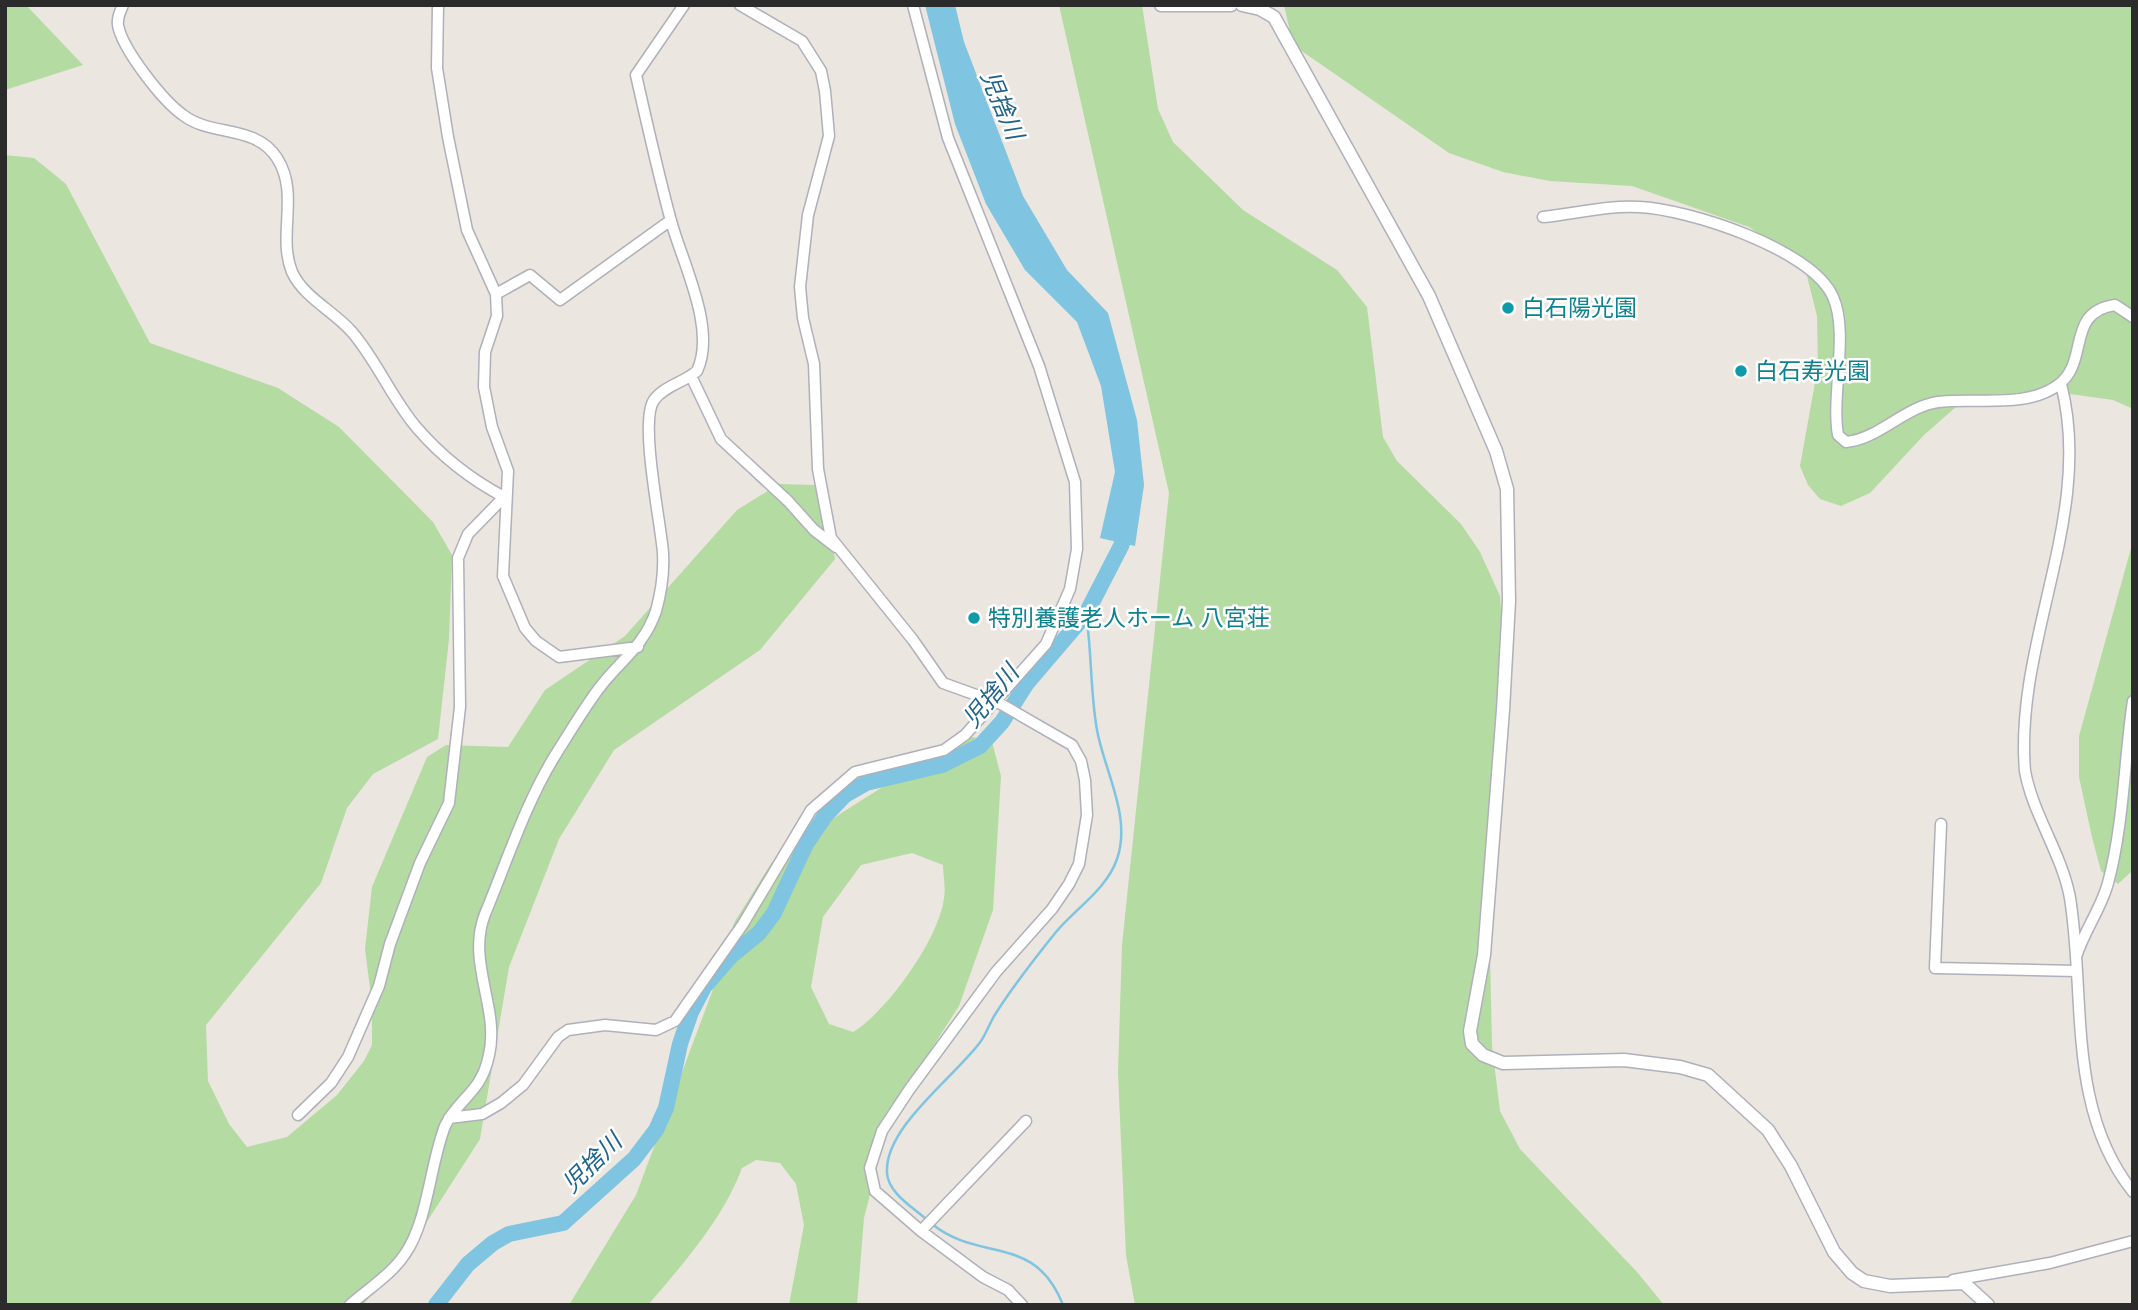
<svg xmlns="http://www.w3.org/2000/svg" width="2138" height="1310" font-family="Arial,'Noto Sans JP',sans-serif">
<rect width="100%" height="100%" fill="#ebe6df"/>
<path fill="#b4dba2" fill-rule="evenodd" d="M5,5H26L83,65L5,90Z
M1059,5H1142L1158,109L1173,142L1243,210L1337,270L1367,307L1383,437L1397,461L1461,524L1480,552L1500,596L1506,677L1494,744L1489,908L1492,1046L1500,1111L1520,1149L1637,1272L1664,1305H1135L1126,1255L1118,1073L1122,945L1169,493Z
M1284,5H2133V409L2113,400L2056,392L1965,399L1924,435L1870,493L1841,506L1820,499L1808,485L1800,466L1818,366L1817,316L1807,276L1794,257L1749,227L1632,186L1550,181L1503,172L1449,153L1293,45Z
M5,155L34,158L66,184L150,343L278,388L339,427L433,522L452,555L449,639L438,739L373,774L347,808L321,883L206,1025L208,1081L229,1124L247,1147L287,1137L337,1095L364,1061L372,1045V1004L365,949L372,887L427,757L446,745L508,747L545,690L625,636L737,510L779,484L815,485L830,524L835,559L760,650L614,750L559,839L509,967L480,1139L412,1245L363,1305H5Z
M2133,541V870L2118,884L2101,871L2092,837L2079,777V736Z
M965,735L992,742L1001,776L993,910L959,1006L891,1112L864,1218L857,1305H789L804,1225L796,1184L780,1163L756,1160L742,1168C723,1219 683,1264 648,1305H569L636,1195L712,992L734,923L772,862L843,812ZM912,853L943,865C943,875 946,887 944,898C940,937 887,1012 853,1032L829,1024L811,987L823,917L861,865Z"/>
<path fill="#7fc4e0" d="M925,5H955L964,42L1023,196L1067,270L1108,313L1137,420L1144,485L1135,546L1100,538L1115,472L1101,386L1077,322L1025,270L986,204L955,124Z"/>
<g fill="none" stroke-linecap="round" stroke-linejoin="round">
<path stroke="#7fc4e0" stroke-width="2.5" d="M927,1220C914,1208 888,1193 887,1173C884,1127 956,1076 981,1041C987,1032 990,1022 996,1013C1014,985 1035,958 1056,932C1075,909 1107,889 1117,859C1132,817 1104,770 1097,730C1090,691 1092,652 1086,614
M932,1224C980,1263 1035,1233 1063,1305"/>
<path stroke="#7fc4e0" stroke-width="16" d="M436,1305L468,1264L493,1243L509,1234L563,1223L634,1159L656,1130L666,1108L680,1044L691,1012L704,987L731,956L759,933L774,913L806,844L825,816L845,795L866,783L942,765L980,746L1002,722L1027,683L1086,614L1121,546L1129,523"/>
<defs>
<path id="minor" d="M123,5C120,12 117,18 118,25C122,49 163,101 183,115C211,137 255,124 277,158C300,194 277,235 292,272C304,298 334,311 352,332C377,361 392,399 417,428C442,457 472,480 504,497
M438,5L437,68L448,137L467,230L496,294L497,316L485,352L484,387L492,427L508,471L503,576L525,628L536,641L559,657L638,647
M740,5L802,41L821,71L825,91L829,136L808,215L800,287L803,318L814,364L818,469L831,538L913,640L943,683L1001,704L1072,745L1081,761L1085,780L1087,815L1079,864L1069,884L1052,909L996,972L909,1090L882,1131L870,1168L875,1191L921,1231L983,1277L1008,1290L1022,1305
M1543,217C1574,214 1607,205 1639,207C1688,209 1812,249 1833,297C1849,332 1831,395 1838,435L1846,442C1879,439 1904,407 1938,402C1975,397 2026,409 2058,385C2090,362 2065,312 2115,305L2133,317
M496,294L530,275L560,300L671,220
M691,376L721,439L788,501L814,530L836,547
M2061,384C2095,514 2014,641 2025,771C2033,815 2062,854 2070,898C2086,997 2066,1108 2133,1192
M1941,824L1935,968L2076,971
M2076,957C2084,931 2101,909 2108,883C2124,823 2124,761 2133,701
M298,1115L331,1083L348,1057L379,986L390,944L420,863L449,803L460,707L458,558L468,534L504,497
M449,1118L482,1114L501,1103L523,1085L558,1037L568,1030L605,1025L656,1030L675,1021L743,924L811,810L855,772L944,750L965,735L1046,644L1070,589L1077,549L1075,482L1039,366L948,138L913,5
M921,1231L1026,1121
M1953,1280L2050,1263L2133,1241
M350,1305C368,1289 392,1274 405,1254C428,1221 430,1164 445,1126C459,1097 481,1094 489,1055C500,1008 466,962 485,914C507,861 526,802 556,754C570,732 584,708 600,687C621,660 644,646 656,611C661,593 664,571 663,553C661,524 639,421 654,400C664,386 685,382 697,371C717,329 682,262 671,221C658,173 647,124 636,75L684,5"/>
<path id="tertiary" d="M1161,5H1231
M1242,5L1260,9L1274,17L1429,296L1496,451L1507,489L1509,601L1503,710L1484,955L1470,1031L1472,1044L1483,1055L1503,1063L1624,1060L1680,1067L1708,1075L1768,1130L1791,1166L1834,1252L1852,1273L1864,1281L1890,1286L1964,1283L1988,1305"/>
</defs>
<use href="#minor" stroke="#afb0b9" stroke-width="13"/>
<use href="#tertiary" stroke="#afb0b9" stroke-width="15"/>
<use href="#minor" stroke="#fff" stroke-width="10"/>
<use href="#tertiary" stroke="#fff" stroke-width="12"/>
</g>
<g fill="#0f9aa8" stroke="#fff" stroke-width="2.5">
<circle cx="1508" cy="308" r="7"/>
<circle cx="1741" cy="371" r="7"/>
<circle cx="974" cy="618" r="7"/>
</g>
<g text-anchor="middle" stroke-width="5" stroke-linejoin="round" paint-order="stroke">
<g font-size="23" fill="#0d838f" stroke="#fff" text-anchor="start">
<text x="1522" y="316">白石陽光園</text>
<text x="1755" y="379">白石寿光園</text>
<text x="988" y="626">特別養護老人ホーム 八宮荘</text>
</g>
<g font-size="24" font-style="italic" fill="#1e638c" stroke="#fff">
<text transform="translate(1002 105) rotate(67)" y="8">児捨川</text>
<text transform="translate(991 696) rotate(-51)" y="8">児捨川</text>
<text transform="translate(592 1163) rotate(-45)" y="8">児捨川</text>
</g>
</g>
<rect width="2138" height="1310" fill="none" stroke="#2b2b2b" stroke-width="14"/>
</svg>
